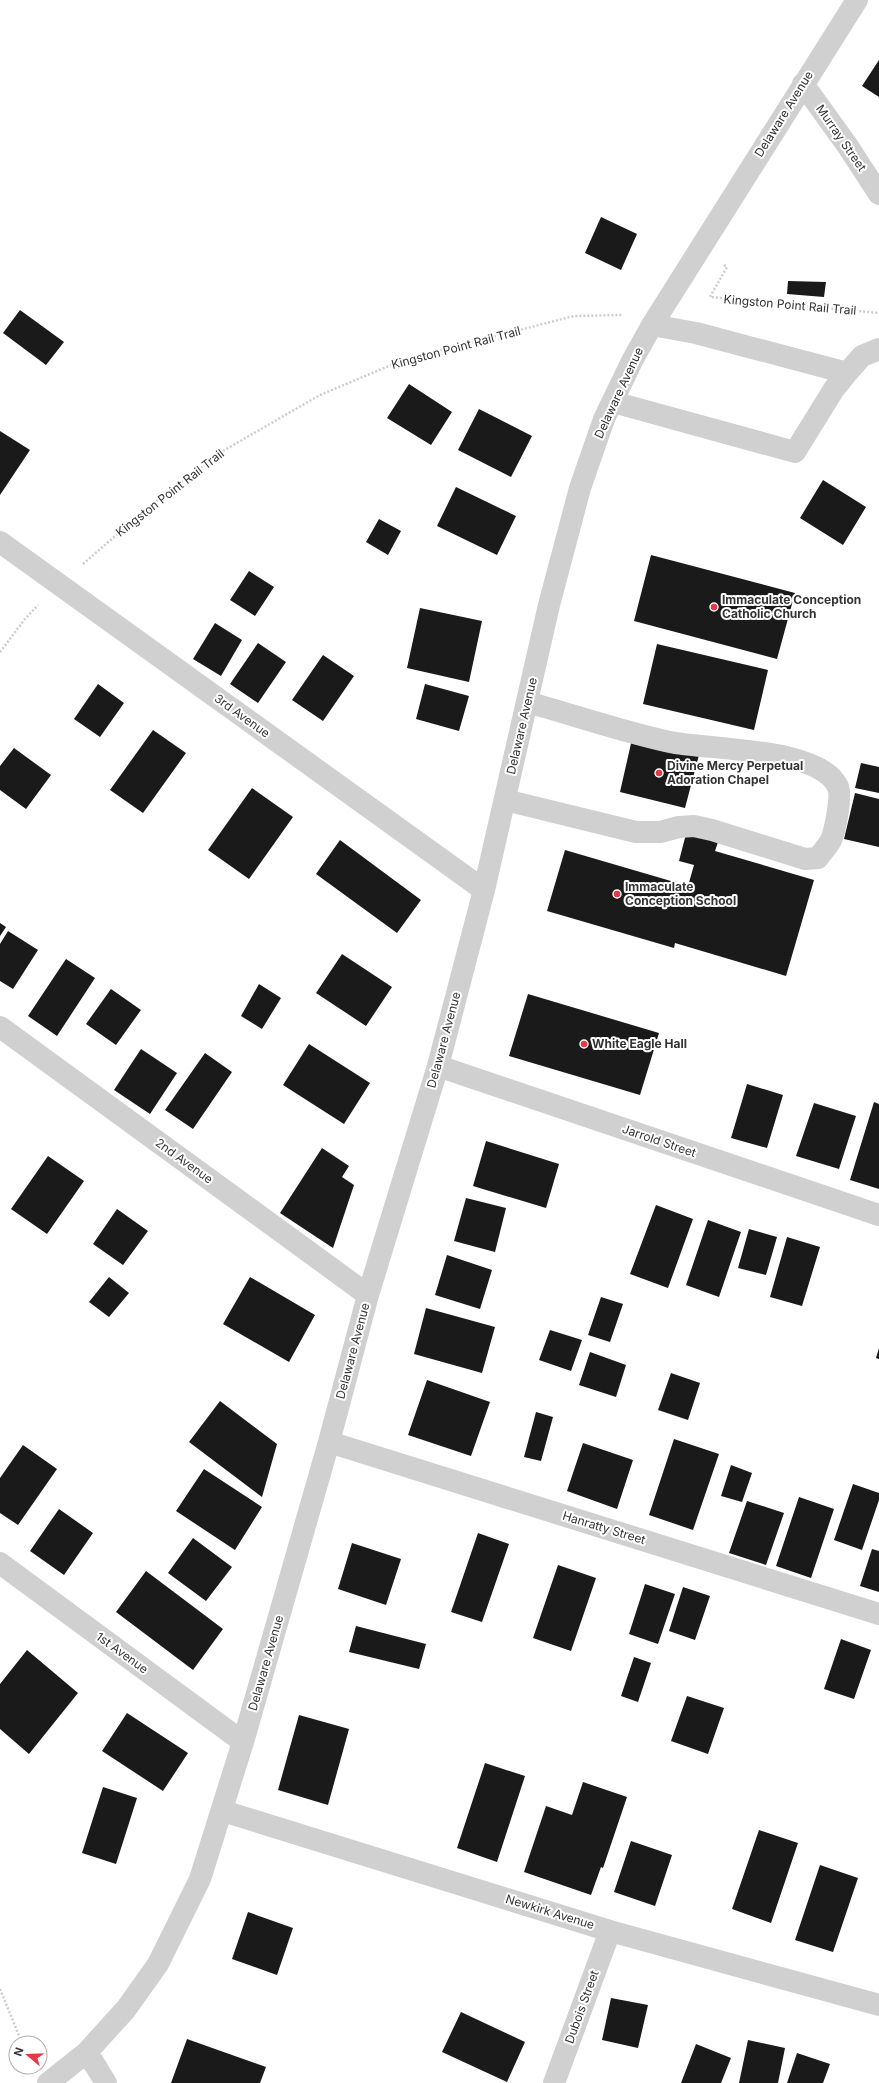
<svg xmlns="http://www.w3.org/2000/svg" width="879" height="2083" font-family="Inter,sans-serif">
<rect width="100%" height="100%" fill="#fff"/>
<path fill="#1a1a1a" d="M879,60V97L862,86Z
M601,217L637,234L621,270L585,253Z
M788,281L826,282L824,297L787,294Z
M20,310L64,342L46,365L3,333Z
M409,384L452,412L431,445L387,418Z
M479,409L532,436L511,477L458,450Z
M0,431L30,450L0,495Z
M823,480L866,507L843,545L800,518Z
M456,487L516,516L497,555L437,526Z
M379,519L401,531L388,555L366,542Z
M651,555L795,593L777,659L634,621Z
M249,571L274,587L255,616L230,600Z
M420,608L482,621L469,682L407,668Z
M215,623L242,640L221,676L193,659Z
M258,643L286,662L258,703L230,684Z
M657,644L768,670L754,730L643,704Z
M323,655L354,676L323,721L292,700Z
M98,684L124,703L100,737L74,719Z
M425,684L469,696L459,731L416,719Z
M153,730L186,753L143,813L110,790Z
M632,739L699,755L685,808L620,792Z
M14,748L51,775L26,809L0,790V766Z
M861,763L879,767V793L855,788Z
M252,788L293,817L249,879L208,850Z
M855,793L879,799V847L844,839Z
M687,830L719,839L715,851L814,880L786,976L675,943L674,948L547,911L565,850L688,886L694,865L679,861Z
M340,840L421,900L397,933L316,874Z
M0,923L6,927L0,936Z
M8,931L38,950L13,989L0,981V944Z
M342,954L392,987L366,1026L316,993Z
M66,959L95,978L57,1036L28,1016Z
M259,984L281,998L262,1029L241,1016Z
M111,989L141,1010L116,1045L86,1024Z
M528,994L659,1033L640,1095L509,1056Z
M309,1044L370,1083L344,1124L283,1085Z
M141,1049L177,1073L150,1114L114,1090Z
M205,1053L232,1072L193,1129L165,1110Z
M747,1084L783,1095L767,1148L731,1138Z
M874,1102L879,1104V1189L850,1180Z
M814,1103L856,1116L839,1169L796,1156Z
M486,1141L559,1164L546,1208L473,1186Z
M322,1148L349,1166L342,1177L354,1185L333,1248L280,1213Z
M48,1156L84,1181L47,1234L11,1209Z
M466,1198L506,1208L495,1252L454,1241Z
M656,1205L693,1219L668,1288L630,1274Z
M117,1209L148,1231L123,1265L93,1244Z
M708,1220L741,1232L719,1297L686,1285Z
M749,1229L777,1237L766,1275L738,1268Z
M787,1237L820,1247L802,1306L770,1297Z
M447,1255L492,1270L480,1309L435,1295Z
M109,1277L129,1293L109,1317L89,1302Z
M250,1277L315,1315L289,1362L223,1324Z
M601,1297L623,1304L610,1342L588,1335Z
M426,1308L495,1327L482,1373L414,1354Z
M550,1330L582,1340L571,1371L539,1360Z
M879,1348V1359L876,1358Z
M590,1352L626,1365L616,1397L579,1385Z
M671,1373L700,1383L688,1420L658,1410Z
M427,1380L490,1402L471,1456L408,1435Z
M220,1401L277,1444L262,1497L189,1442Z
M536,1412L553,1417L541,1461L524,1457Z
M674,1439L719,1454L693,1530L649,1515Z
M583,1443L633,1460L617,1509L567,1491Z
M23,1445L57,1469L18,1525L0,1513V1478Z
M731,1465L752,1473L742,1502L721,1496Z
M204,1469L262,1507L235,1550L176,1511Z
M853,1484L879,1493V1500L862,1550L834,1540Z
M799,1497L834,1509L811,1578L776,1566Z
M747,1501L784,1513L766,1565L729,1553Z
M59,1509L93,1533L64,1575L30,1551Z
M478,1533L509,1544L482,1622L451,1612Z
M193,1538L232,1567L206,1601L168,1573Z
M352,1543L401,1559L386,1605L338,1589Z
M872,1549L879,1551V1592L860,1586Z
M558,1565L596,1578L571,1651L533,1638Z
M146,1571L223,1629L193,1670L116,1612Z
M645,1584L675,1594L658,1644L629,1634Z
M683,1587L710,1596L695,1640L669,1631Z
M356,1626L426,1644L419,1669L349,1652Z
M841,1639L871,1650L854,1699L824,1689Z
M27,1650L78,1693L29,1754L0,1729V1684Z
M634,1657L651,1663L638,1702L621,1696Z
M687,1696L724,1708L708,1754L671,1741Z
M127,1713L188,1753L163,1791L102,1751Z
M299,1715L349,1729L328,1805L278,1790Z
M485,1763L525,1776L497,1862L457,1848Z
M583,1782L627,1797L603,1868L601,1867L591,1895L524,1872L546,1806L572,1815Z
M103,1787L137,1798L116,1864L82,1853Z
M759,1830L798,1843L771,1923L732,1909Z
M631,1841L672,1855L655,1906L614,1892Z
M820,1865L858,1878L833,1952L795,1940Z
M248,1912L293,1928L277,1975L232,1959Z
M611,1998L648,2005L638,2048L602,2040Z
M461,2012L525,2042L507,2082L442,2052Z
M187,2039L266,2067L260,2083H171Z
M748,2040L785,2048L778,2083H739Z
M696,2044L731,2058L721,2083H681Z
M797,2053L830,2064L823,2083H787Z"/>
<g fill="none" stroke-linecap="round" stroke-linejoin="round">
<path stroke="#cdcdcd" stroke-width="2.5" stroke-dasharray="2 2" stroke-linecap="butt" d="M724,265L727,267L710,297L879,313
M83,564L150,506L223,451L320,395L403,360L574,316L622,315
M0,652L25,619L38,605
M0,1989L22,2043"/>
<path stroke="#d0d0d0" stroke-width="22" d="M803,84L847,145L879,194
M652,325L696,333L847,373
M613,402L795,452L834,389L847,373L862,356L879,349
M0,542L484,890
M505,800L636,832H660L679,827L694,826L712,830L805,859L818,858C822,852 828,846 831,840C835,831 842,796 838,787C821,747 707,750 670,742C623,732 574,715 527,702
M0,1027L368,1295
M438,1066L879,1215
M329,1442L879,1614
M0,1563L243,1742
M223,1811L610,1931L879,2005
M87,2052L106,2083
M48,2083L87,2052L126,2009L158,1964L200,1879L243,1742L329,1442L368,1295L438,1066L484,890L549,605L580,488L604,419L632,361L652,325L857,0
M554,2083L610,1931"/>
</g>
<g fill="#e63946" stroke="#fff" stroke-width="1.5">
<circle cx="714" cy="607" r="4"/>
<circle cx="659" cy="773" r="4"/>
<circle cx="617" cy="894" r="4"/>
<circle cx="584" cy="1044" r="4"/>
</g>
<g text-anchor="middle" stroke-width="4" stroke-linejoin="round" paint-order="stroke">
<g font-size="12" fill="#333" stroke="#fff">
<text transform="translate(784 114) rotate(-58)" y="4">Delaware Avenue</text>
<text transform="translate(841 138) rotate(55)" y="4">Murray Street</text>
<text transform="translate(790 305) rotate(5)" y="4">Kingston Point Rail Trail</text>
<text transform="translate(456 348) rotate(-15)" y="4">Kingston Point Rail Trail</text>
<text transform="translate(619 393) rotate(-65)" y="4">Delaware Avenue</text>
<text transform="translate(170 493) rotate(-38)" y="4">Kingston Point Rail Trail</text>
<text transform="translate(242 716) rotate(36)" y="4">3rd Avenue</text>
<text transform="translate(522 726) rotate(-77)" y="4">Delaware Avenue</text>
<text transform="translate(444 1040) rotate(-75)" y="4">Delaware Avenue</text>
<text transform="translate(659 1141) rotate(19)" y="4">Jarrold Street</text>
<text transform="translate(184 1161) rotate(36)" y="4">2nd Avenue</text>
<text transform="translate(353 1351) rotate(-75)" y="4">Delaware Avenue</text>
<text transform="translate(604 1528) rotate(17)" y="4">Hanratty Street</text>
<text transform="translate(122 1653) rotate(36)" y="4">1st Avenue</text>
<text transform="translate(266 1663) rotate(-74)" y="4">Delaware Avenue</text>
<text transform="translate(550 1912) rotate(17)" y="4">Newkirk Avenue</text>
<text transform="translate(582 2007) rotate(-70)" y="4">Dubois Street</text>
</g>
<g font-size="12" font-weight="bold" fill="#333" stroke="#fff" text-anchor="start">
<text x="722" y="604">Immaculate Conception<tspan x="722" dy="14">Catholic Church</tspan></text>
<text x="667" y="770">Divine Mercy Perpetual<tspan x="667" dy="14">Adoration Chapel</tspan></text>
<text x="625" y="891">Immaculate<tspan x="625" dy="14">Conception School</tspan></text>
<text x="592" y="1048">White Eagle Hall</text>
</g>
</g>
<g transform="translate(28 2055) rotate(289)"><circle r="19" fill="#ffffff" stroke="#adadad"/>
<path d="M0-3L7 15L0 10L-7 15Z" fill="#e63946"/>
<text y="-6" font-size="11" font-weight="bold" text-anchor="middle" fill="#333333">N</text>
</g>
</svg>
